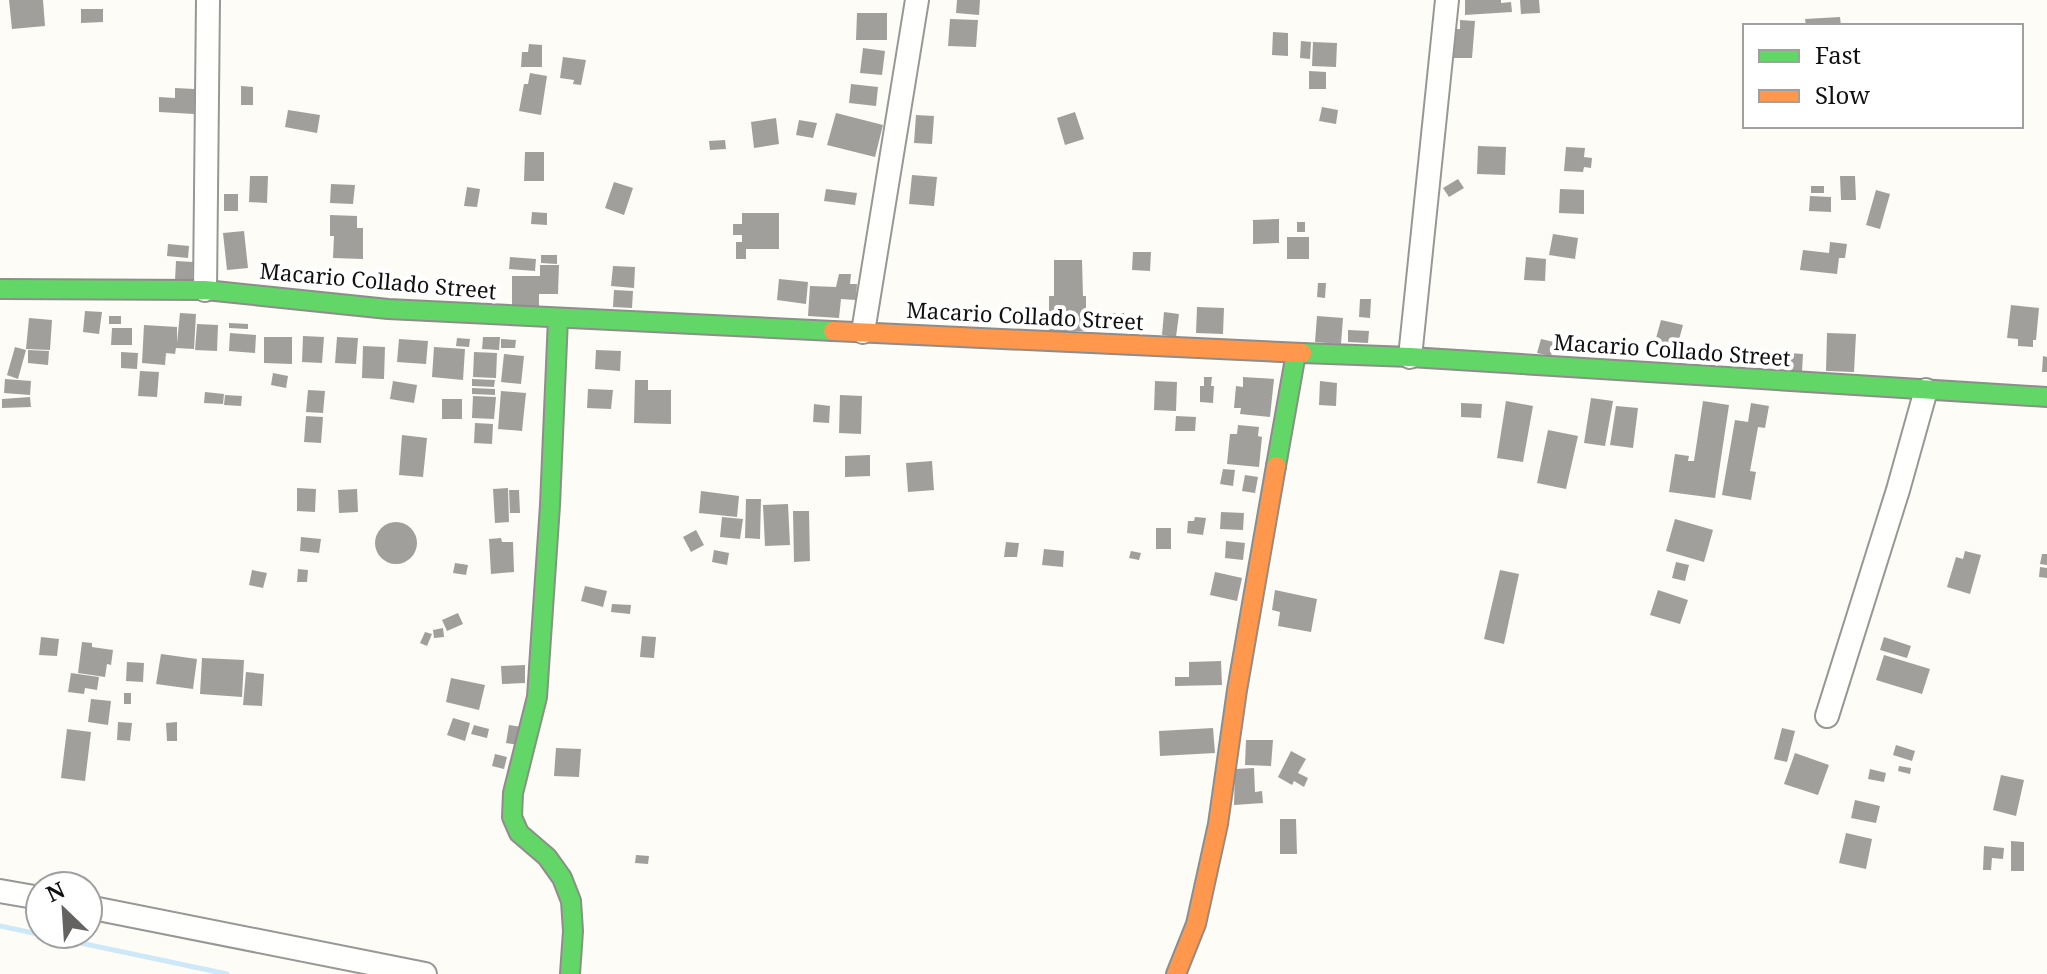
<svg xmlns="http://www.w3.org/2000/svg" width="2047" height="974" font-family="'Noto Serif',serif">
<rect width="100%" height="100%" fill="#fdfcf7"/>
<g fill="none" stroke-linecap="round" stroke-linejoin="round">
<path stroke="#cde8f7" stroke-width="5" d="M0,926L227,974"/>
</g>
<path fill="#a19f9c" d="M9,0H43L45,26L12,29Z
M957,0H980L979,15L956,13Z
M1465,0H1501V3L1511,2L1512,12L1465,15Z
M1520,0H1539L1540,13L1521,14Z
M81,9H103V22L81,23Z
M857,13H887V40H856Z
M1840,17L1841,26H1806L1805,19Z
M950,19L978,20L976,47L948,46Z
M1460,20L1475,21L1472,58H1451L1452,29H1460Z
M1273,32L1288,33V56L1272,55Z
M1301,41L1311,42L1310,59L1300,58Z
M1313,42L1337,43L1336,67L1312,66Z
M529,44L542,45V67H521L522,52H528Z
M863,48L885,51L882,75L860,73Z
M563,57L586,60L581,85L573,84L574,80L560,78Z
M1309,71L1326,72V89H1309Z
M530,73L547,76L541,115L519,111L524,84H528Z
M851,84L878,87L876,106L849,103Z
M241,86L253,87V105H241Z
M175,88L195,89L194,114L159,112V97L175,98Z
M1322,107L1338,110L1336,124L1319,121Z
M288,110L320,115L317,133L285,127Z
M1075,112L1084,139L1065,145L1057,118Z
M836,113L883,125L875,157L827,145Z
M916,115L934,116L932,144L914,143Z
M776,118L779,144L754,148L751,122Z
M799,120L817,123L813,138L796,135Z
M725,140L726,149L710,150L709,141Z
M1478,146L1506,147L1505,175L1477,174Z
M1566,147L1585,148L1584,157L1592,158L1591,168L1584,167L1583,172L1564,171Z
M525,152H544V181H524Z
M912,175L937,177L934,206L909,204Z
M250,176H268L267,203L249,202Z
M1840,176H1855L1856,200H1841Z
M1458,179L1464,188L1449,197L1443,188Z
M614,182L633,188L624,215L605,208Z
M331,184L355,185L353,204L330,203Z
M1811,186H1824V193H1811Z
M467,187L480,189L477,207L464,206Z
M826,189L857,193L855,205L824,201Z
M1560,189L1584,190V214L1559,213Z
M1876,190L1890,194L1880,229L1866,225Z
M224,194H238V211H224Z
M1810,196L1831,197V212L1809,211Z
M532,212L547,213V225L531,224Z
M742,213H779V249H746V259H736V242H742V235H733V224H742Z
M330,215L357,216V228H363V259L333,258L334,236H330Z
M1279,219V243L1253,244V220Z
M1297,222H1305V232H1297Z
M244,231L248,268L227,270L223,233Z
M1553,234L1578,238L1575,259L1549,255Z
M1287,237H1309V259H1287Z
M1830,242L1847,244L1845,258H1839L1837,274L1800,270L1803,250L1829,253Z
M168,244L189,246L188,258L167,256Z
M1133,252H1151L1150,271L1132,270Z
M541,255H557V264L541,263Z
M510,257L536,259L535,271L509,269Z
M1526,257L1546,259L1545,281L1524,280Z
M1054,260H1082L1083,296H1086V331L1049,332V296H1054Z
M176,261L193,262L192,281H175Z
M540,265H559L558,294H539V307L512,306V276H540Z
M613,266L635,267L634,288L611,286Z
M839,274H851L850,284H857L856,300L841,299L839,318L808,316L810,286L836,287Z
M779,279L808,282L806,304L777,300Z
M1318,283H1326L1325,298L1317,297Z
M614,290L633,291L632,308L613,307Z
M1360,299H1371L1370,318L1359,317Z
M2011,305L2039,308L2036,340H2033V347L2018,346V339L2007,338Z
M1197,307L1224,308L1223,334L1196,333Z
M85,311L102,312L99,334L83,332Z
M1164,312L1179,314L1176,337L1162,335Z
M180,313L196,314L194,349L176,348L175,354L166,353L165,365L142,363L144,325L177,327V343Z
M1101,313H1124L1123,330L1100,329Z
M109,316H121V324H109Z
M1317,316L1343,318L1341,344L1315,342Z
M29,318L52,320L50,350L26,349Z
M1661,320L1683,325L1677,347L1655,342Z
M229,323L248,324V329L229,328Z
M197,324L218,325L217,351L195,350Z
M112,328H132V345H111Z
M1348,330L1369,331L1368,343L1348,342Z
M230,333L256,335L255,353L229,351Z
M1827,333L1856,334L1854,372L1826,371Z
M303,336L324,337L322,363L302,362Z
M264,337H292V364L264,363Z
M337,337L358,338L356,364L335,363Z
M483,337H500L499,350L482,349Z
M457,338L470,339L469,347L456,346Z
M399,339L428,341L426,364L397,362Z
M501,339L516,340L515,348H501Z
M1541,339L1554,342L1551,356L1537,353Z
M363,346L385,347L384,379L362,378Z
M15,347L26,350L18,379L7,375Z
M434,347L465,349L463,380L432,377Z
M28,350L49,351L48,365L28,363Z
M596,350L621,351L620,371L595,369Z
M121,352L138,353L137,369L121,368Z
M474,352L497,353L496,378L473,377Z
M1789,353L1803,354L1802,372H1788Z
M504,354L524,356L521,384L501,382Z
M2043,356L2047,357V372H2042Z
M140,371L159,372L157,397L138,396Z
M273,373L288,376L286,388L271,385Z
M1204,377H1212L1211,386H1214L1213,403L1200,402V386H1204Z
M1243,377L1274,379L1270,417L1240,414L1241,408H1234L1236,386L1243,387Z
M5,379L31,381L30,395L4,393Z
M472,379L495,380L494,387L472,386Z
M635,380H648V390H671V424L634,423Z
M393,381L417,385L414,403L390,399Z
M1155,381L1177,382L1176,411L1154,410Z
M1320,381L1337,383L1336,406L1319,405Z
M472,388L495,389V395L472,394Z
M588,389L613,390L611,409L587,408Z
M308,390L325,391L323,413L306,412Z
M501,391L526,393L522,431L498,429Z
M205,392L224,394L223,404L204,403Z
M225,395L242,396L241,406L224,405Z
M840,395L862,396L861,434L839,433Z
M473,396L496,397L494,419L472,418Z
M30,397L31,407L2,408V399Z
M1591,398L1613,401L1605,446L1584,443Z
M442,399H462V419H442Z
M1506,401L1533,406L1523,462L1497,458Z
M1703,401L1729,405L1715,498L1669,492L1675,454L1689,456L1688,461H1694Z
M1461,403L1482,404L1481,418L1461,417Z
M1751,403L1769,406L1765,428L1758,427L1750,471L1756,472L1751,500L1722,495L1735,420L1748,422Z
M814,404L830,406L829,423L813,422Z
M1616,406L1638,408L1633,448L1610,445Z
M306,416L323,417L321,443L304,442Z
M1176,416L1196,417L1195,431H1175Z
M475,423L493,424L492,444L474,443Z
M1238,425L1259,427L1258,436L1262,437L1259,467L1227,464L1230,434H1237Z
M1548,430L1578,436L1566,489L1537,483Z
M402,435L427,438L423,477L399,475Z
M870,455V476L845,477V456Z
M932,461L934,490L908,492L906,463Z
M1223,469L1235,470L1233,486L1220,484Z
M1245,475L1258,477L1255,493L1242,491Z
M297,488L316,489L315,512L297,511Z
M508,488L509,522L495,523L493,489Z
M357,489L358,512L339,513L338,490Z
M509,490H519L520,513H510Z
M701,491L739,496L737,517L699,513Z
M746,499H761L760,539L745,538Z
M788,504L790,545L765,546L763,505Z
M793,511H809L810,561L794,562Z
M1221,512L1244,513L1243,530L1220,529Z
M722,517L743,519L740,539L720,537Z
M1195,517L1206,518L1203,535L1187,533L1188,521H1194Z
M1675,519L1713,530L1704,562L1666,551Z
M375 543a21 21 0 1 1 42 0a21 21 0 1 1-42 0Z
M1156,528H1171V549H1156Z
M696,530L704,545L691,552L683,537Z
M301,537L321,539L319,553L300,551Z
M501,538L502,542H513L514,572L491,574L489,539Z
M1226,541L1245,543L1243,560L1225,558Z
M1006,542L1019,543L1017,557H1004Z
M1044,549L1064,551L1063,567L1042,565Z
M714,550L729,553L727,565L712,562Z
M1131,551L1141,553L1139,560L1129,558Z
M1965,551L1981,555L1970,594L1947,587L1956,557L1963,559Z
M2042,554H2047V565L2040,564Z
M1676,562L1689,565L1685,581L1672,578Z
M455,563L468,565L466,575L453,573Z
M2040,567L2047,568V578L2039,577Z
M298,569L308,570L307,582H297Z
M252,570L267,573L263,588L249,585Z
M1500,570L1519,574L1504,644L1484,639Z
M1215,572L1242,578L1237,601L1210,595Z
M585,586L607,591L603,607L581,601Z
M1275,590L1317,599L1311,632L1278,626L1280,612L1272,610Z
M1658,590L1688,600L1680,624L1650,615Z
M612,604L631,605L630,614L611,612Z
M458,613L463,624L447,631L442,620Z
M443,628L444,637L434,638L433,630Z
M425,632L432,634L427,646L420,643Z
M642,636L656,637L654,658L640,657Z
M41,637L59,639L57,656L39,655Z
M1884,637L1911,646L1907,658L1880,650Z
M82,642L92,643V647L113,650L111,665L107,664L105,677L78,673Z
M161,654L197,659L193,689L156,684Z
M1884,655L1930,669L1922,694L1876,680Z
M202,658L244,660L242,697L200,694Z
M1221,661L1222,685L1175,686V677H1189V662Z
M127,662L144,663L143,682L126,681Z
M525,665V683L502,684L501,666Z
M246,672L264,674L262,706L243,705Z
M71,673L99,677L97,690L85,688L84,694L68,692Z
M451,678L485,685L479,710L446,702Z
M124,693H131V704H124Z
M91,699L111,701L108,725L88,722Z
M453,718L470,723L465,741L447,735Z
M118,722L132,723L130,741L117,740Z
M177,722V741H167L166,723Z
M474,725L489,729L487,738L471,734Z
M509,725L522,727L518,745L506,743Z
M1213,728L1215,753L1160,756L1159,731Z
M1782,728L1795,731L1787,762L1774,759Z
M67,729L91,732L85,781L61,778Z
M1246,740H1273L1271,766L1245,765Z
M1896,745L1915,751L1912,761L1893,755Z
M556,748L581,749L579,777L554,776Z
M1291,751L1306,759L1298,773L1308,778L1304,787L1294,781L1292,785L1278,777Z
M1795,753L1829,765L1818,795L1784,784Z
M495,754L507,757L504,769L492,766Z
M1899,766L1911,768L1910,774L1898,771Z
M1254,768L1255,792L1262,791L1263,803L1234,805L1235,769Z
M1870,769L1886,773L1884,782L1868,779Z
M2001,775L2024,780L2016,816L1993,810Z
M1855,800L1880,806L1876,823L1851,818Z
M1280,819H1296L1297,854H1280Z
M1846,833L1872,839L1866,869L1839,863Z
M2011,841L2024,842V871H2011Z
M1984,846L2004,848L2003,859L1992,858L1991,870H1983Z
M636,855L649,856L648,864L635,863Z"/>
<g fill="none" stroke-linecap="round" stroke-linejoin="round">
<defs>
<path id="street" d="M205,290L208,0
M863,332L917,0
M1410,357L1447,0
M1827,716L1898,490L1926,390
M0,891L40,898
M88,907L425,974"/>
<path id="fast" d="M0,289L205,290L388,309L833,331
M558,318L550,505L537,697L513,793L512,817L519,833L547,857L562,878L571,901L573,931L570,974
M1302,353L1410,357L2047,397
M1276,466L1296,353"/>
<path id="slow" d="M833,331L1302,353
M1176,974L1196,924L1218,824L1237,690L1276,466"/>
</defs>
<use href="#street" stroke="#979795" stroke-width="26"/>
<use href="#fast" stroke="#8e8d8b" stroke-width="22"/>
<use href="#slow" stroke="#8e8d8b" stroke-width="22"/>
<use href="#street" stroke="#fffffe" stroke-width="22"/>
<use href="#fast" stroke="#63d668" stroke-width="18"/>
<use href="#slow" stroke="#ff974d" stroke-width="18"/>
</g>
<g text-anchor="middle" stroke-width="8" stroke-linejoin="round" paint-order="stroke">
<g font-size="22" fill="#111" stroke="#fff">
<text transform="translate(378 281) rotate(5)" y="8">Macario Collado Street</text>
<text transform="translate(1025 316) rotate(3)" y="8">Macario Collado Street</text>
<text transform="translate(1672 350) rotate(4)" y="8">Macario Collado Street</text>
</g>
</g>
<rect x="1743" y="24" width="280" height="104" fill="#ffffff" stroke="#a0a0a0" stroke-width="2"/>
<rect x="1759" y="50" width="40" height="12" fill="#63d668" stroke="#a0a0a0" stroke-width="2"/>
<text x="1815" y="64" font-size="24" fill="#111111">Fast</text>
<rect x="1759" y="90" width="40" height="12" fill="#ff974d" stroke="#a0a0a0" stroke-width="2"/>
<text x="1815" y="104" font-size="24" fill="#111111">Slow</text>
<g transform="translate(64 910) rotate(335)"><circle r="38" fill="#ffffff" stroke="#a0a0a0" stroke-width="2"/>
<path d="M0-6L14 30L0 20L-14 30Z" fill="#646362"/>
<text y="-12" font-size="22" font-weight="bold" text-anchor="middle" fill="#111111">N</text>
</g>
</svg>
